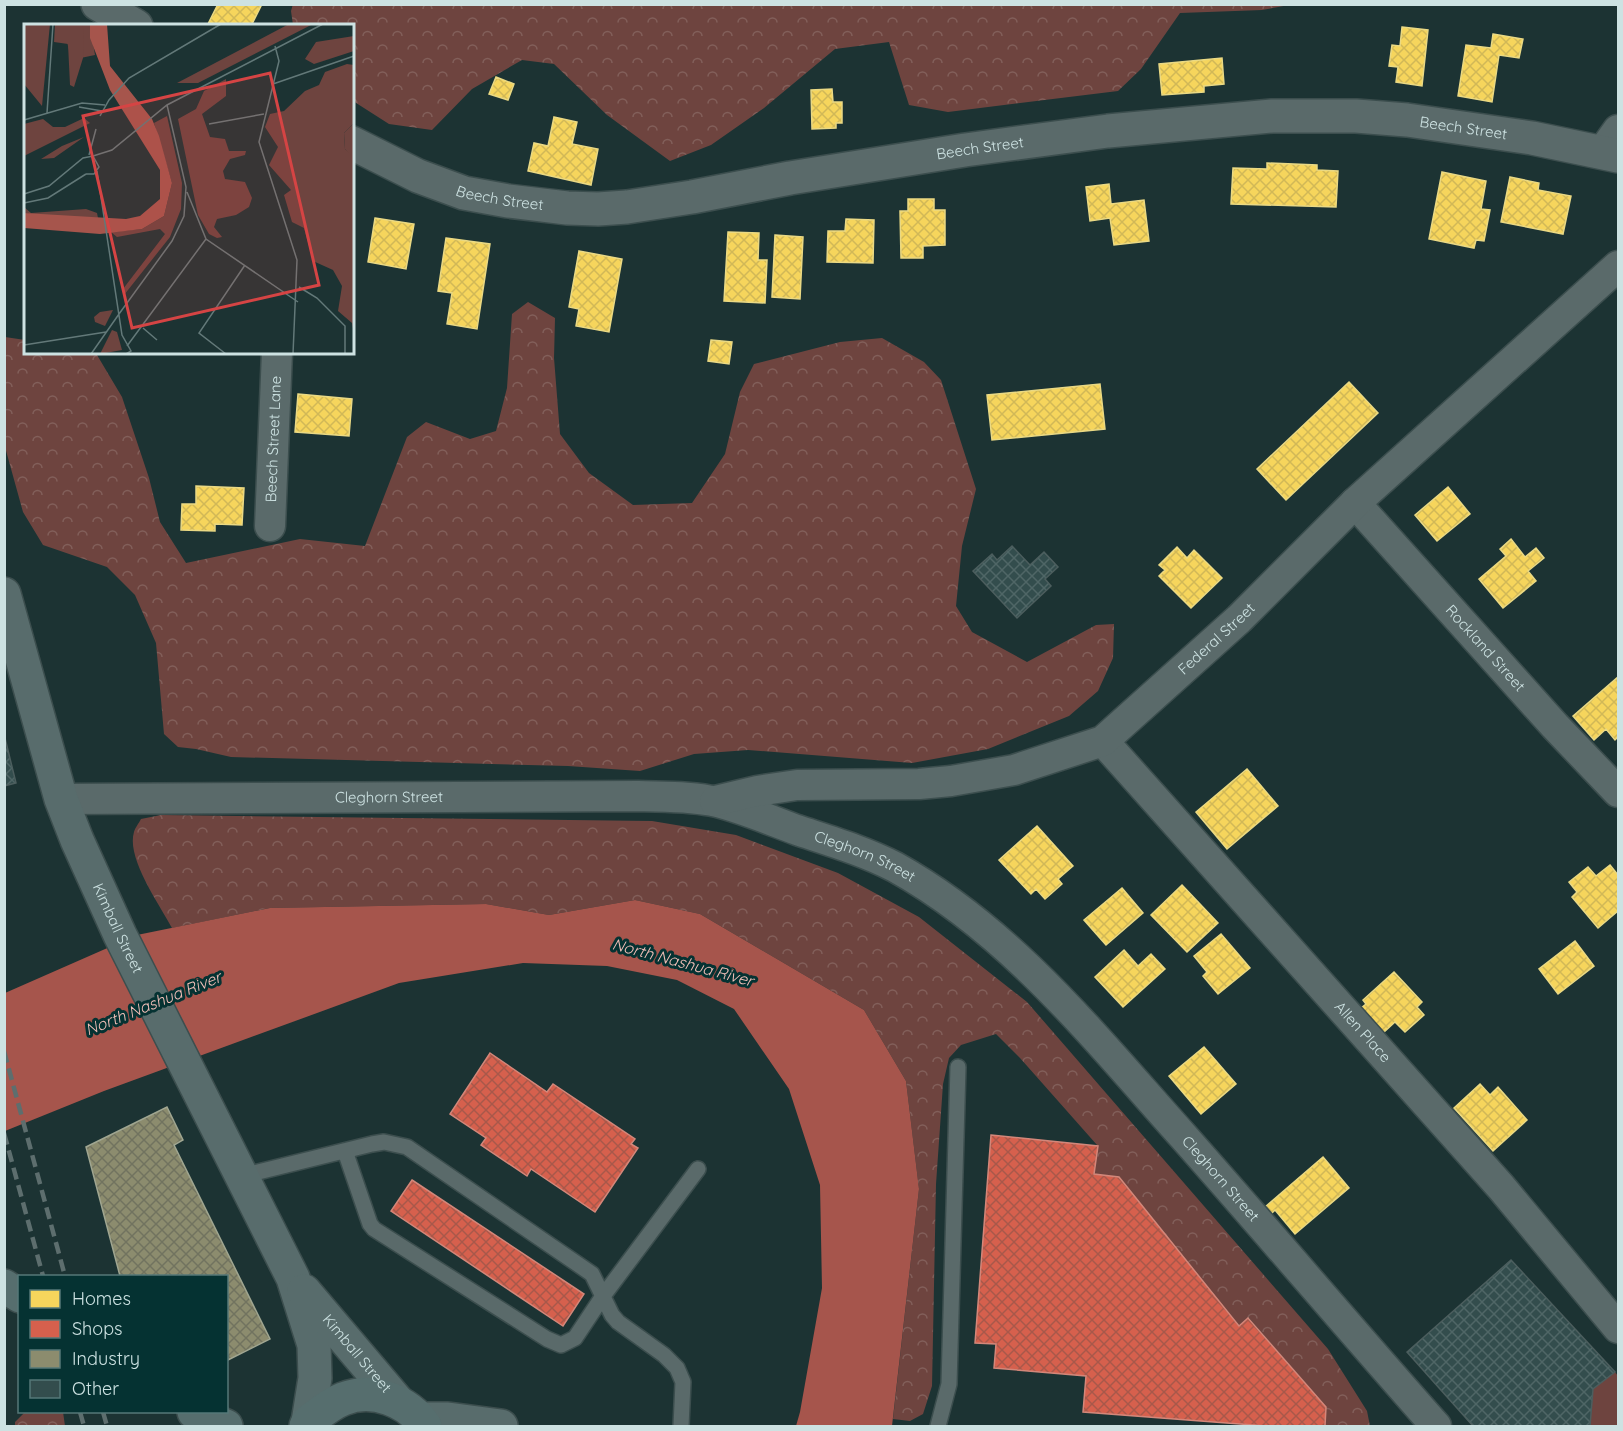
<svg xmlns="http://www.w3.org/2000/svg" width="1623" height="1431" font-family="Quicksand,sans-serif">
<defs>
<pattern id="forest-crowns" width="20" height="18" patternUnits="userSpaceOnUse" patternTransform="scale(1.5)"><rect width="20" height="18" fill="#6e443f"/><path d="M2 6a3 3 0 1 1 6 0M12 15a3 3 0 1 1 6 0" fill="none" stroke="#825f5a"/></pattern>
<pattern id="homes-cross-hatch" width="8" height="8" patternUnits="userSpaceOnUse" patternTransform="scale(1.5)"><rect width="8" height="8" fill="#f6d55c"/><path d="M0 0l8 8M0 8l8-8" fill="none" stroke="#d1b857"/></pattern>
<pattern id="shops-cross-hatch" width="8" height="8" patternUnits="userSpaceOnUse" patternTransform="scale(1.5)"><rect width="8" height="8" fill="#d6604d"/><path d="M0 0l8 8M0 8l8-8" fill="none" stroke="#a8584a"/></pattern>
<pattern id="industry-cross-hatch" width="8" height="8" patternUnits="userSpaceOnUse" patternTransform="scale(1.5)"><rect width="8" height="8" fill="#8c8c6e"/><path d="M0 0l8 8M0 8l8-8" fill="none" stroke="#71735f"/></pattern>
<pattern id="building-cross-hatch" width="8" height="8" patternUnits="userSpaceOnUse" patternTransform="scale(1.5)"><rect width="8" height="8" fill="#334d4d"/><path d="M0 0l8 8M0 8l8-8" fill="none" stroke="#4f6666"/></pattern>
</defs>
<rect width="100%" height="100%" fill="#1c3333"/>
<path fill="#6e443f" d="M1615,1372L1618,1376V1426H1590L1593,1389Z"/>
<path fill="url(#forest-crowns)" d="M293,4H1289V5L1262,10L1180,13L1141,69L1118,91L948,112L909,105L889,42L835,49L764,108L711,145L670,161L607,115L554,64L522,60L472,89L432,130L389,124L353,101L352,26L293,25L291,11Z
M528,302L555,318L554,358L560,434L589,473L633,505L692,503L725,454L740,392L754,364L840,342L882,338L924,362L941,380L976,489L962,546L956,606L972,632L1027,662L1096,625L1114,624L1113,658L1098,691L1069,716L988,749L912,763L748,750L694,754L640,771L568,766L231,757L196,749L178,747L164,734L156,643L135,595L107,567L43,545L23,512L5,447V337L25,340L26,352H90L97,355L122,397L149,478L160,522L186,563L300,539L365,546L407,437L426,422L470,439L496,431L507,388L512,314Z
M161,815L652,821L736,835L838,873L919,917L1027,1002L1328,1349L1367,1411L1370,1426H1325L1326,1407L1249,1318L1239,1326L1119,1177L1094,1174L1097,1145L1020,1058L996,1034L961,1045L949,1058L943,1084L936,1184L932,1386L923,1414L910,1421L893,1419L919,1189L906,1081L864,1010L700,914L635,900L549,915L486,904L270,908L172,928C160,905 126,858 134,832C135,828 139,823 141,819Z
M25,1412H63L65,1426H15V1422Z"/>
<path fill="#a6554c" d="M635,900L700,914L864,1010L906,1081L919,1189L892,1426H796L800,1412L822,1288L820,1185L789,1089L734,1009L677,980L607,966L523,963L399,983L104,1091L5,1131V993L137,935L270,908L486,904L549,915Z"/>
<path fill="url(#homes-cross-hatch)" stroke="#ead984" stroke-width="1.5" d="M218,4H262L251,26H207Z
M1402,27L1428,30L1422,86L1396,82L1398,67L1389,66L1392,45L1400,46Z
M1493,34L1523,39L1519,58L1499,55L1492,102L1458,96L1466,45L1491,48Z
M1222,58L1224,84L1204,86V92L1162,95L1159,64Z
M496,77L514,84L508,100L489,94Z
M832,89L833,102H842V123H836V128L812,129L811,90Z
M554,117L577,122L572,144L598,149L591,185L528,171L534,143L548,146Z
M1267,163L1317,165V170L1338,171L1336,207L1231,204L1233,168L1267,169Z
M1442,172L1486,181L1481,209L1490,210L1484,241L1476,240L1474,248L1429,239Z
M1510,177L1539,183L1538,190L1571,196L1563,234L1501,222Z
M1109,184L1111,204L1144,200L1149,241L1114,245L1110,218L1090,221L1086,187Z
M908,199H934V210H945V245L923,246V258H901L900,211H908Z
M375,218L414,224L406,269L368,262Z
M846,219L874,220L873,263L827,262L828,231H845Z
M728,232L759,233L758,260H767L765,303L724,301Z
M775,235L803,237L800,299L772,297Z
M446,238L490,244L477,329L447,324L452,293L438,291Z
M579,251L622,259L609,332L576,326L579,309L569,307Z
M711,340L732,342L729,364L708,361Z
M1349,382L1378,413L1286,500L1257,469Z
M1100,384L1105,429L992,440L987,395Z
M298,394L352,399L349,436L295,432Z
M196,486L244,488L242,525L215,524V531L181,530L182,504H196Z
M1448,487L1470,514L1437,541L1415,515Z
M1511,539L1525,557L1536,548L1544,558L1528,571L1536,581L1503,608L1479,579L1506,556L1500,549Z
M1177,547L1187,558L1194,550L1222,578L1191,608L1159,576L1165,570L1159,565Z
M1618,677V737L1615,740L1606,729L1594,740L1573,716Z
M1247,769L1278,806L1227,849L1196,812Z
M1037,826L1073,866L1058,879L1062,884L1045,899L1036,889L1031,894L999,860Z
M1610,865L1618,875V911L1598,928L1572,897L1577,892L1569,882L1588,867L1596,876Z
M1182,885L1218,923L1187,952L1151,915Z
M1122,888L1143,913L1106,945L1084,920Z
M1221,934L1250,968L1218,994L1203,976L1207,972L1194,956Z
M1575,941L1594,966L1558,994L1539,969Z
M1124,950L1138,966L1151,954L1165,969L1123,1007L1095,977Z
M1394,972L1422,1002L1417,1007L1424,1015L1405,1032L1395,1022L1383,1033L1361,1008L1366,1004L1363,1000Z
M1204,1047L1236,1084L1201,1114L1169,1076Z
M1480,1084L1490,1095L1498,1087L1527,1120L1493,1151L1454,1108Z
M1323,1157L1349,1188L1295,1234L1275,1210L1271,1214L1265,1207Z"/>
<path fill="url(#shops-cross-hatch)" stroke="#d3877a" stroke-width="1.5" d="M490,1053L547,1092L553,1084L635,1139L631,1144L638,1148L595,1212L531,1169L527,1176L481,1145L486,1138L450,1114Z
M991,1135L1098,1146L1094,1174L1119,1177L1239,1326L1248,1318L1326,1407L1325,1426H1266L1083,1412L1086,1376L994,1368L996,1344L975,1343Z
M412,1180L584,1294L563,1326L391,1211Z"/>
<path fill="url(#industry-cross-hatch)" stroke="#a0a691" stroke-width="1.5" d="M167,1107L183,1140L174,1145L270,1339L226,1361V1276H120L86,1147Z"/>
<path fill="url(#building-cross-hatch)" stroke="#4c5e5e" stroke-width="1.5" d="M1012,546L1030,565L1044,552L1058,567L1045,579L1051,586L1017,618L973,571L992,554L997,560Z
M4,734L16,783L4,786Z
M1511,1260L1615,1372L1593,1389L1590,1426H1473L1407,1352Z"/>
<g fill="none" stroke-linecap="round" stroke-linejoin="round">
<defs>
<path id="service" d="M345,1151L370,1224L374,1229L547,1339L561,1345L575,1338L603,1296L698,1169
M242,1176L372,1144L384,1142L407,1147L592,1274L612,1315L618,1322L664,1355L677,1368L683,1382L681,1426
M938,1426L949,1384L958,1067"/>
<g id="minor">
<path d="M1603,151L1618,130"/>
<path id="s1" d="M1355,503L1555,726L1618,792"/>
<path id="s2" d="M270,526L277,352"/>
<path id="s3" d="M1103,741L1501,1187L1618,1328"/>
<path id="s4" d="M61,799L638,796C664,797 692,796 717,802C744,809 770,820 797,830C830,841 864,851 895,867C1012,932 1095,1038 1183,1136C1268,1232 1351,1330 1436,1426"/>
<path id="s5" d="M715,801L757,791L797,785L919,784L951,781L1014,770L1103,741L1239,619L1355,503L1618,266"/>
</g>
<g id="tertiary">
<path d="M98,4L136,26"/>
<path id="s6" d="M352,143L418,176L464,193L508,201L567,208L598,209L627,207L692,197L790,178L965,150L1108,131L1272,116H1356L1407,120L1532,138L1618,156"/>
</g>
<g id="secondary">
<path id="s7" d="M4,594L61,799L77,840L120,935L293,1278L314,1345L315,1378L308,1422"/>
<path id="s8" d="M304,1291L398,1402"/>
<path d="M420,1419H448L501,1426"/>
</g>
<path id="trunk" d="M4,1286L20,1296
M194,1412L226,1426
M306,1426L308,1422C319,1414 330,1404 343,1399C373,1387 408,1401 425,1426"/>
</defs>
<use href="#service" stroke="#3c4e4e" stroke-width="18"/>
<use href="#minor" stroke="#3c4e4e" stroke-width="33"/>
<use href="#tertiary" stroke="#3c4e4e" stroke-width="36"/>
<use href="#secondary" stroke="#3c4e4e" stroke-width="36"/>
<use href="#trunk" stroke="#3c4e4e" stroke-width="36"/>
<use href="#service" stroke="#5a6a6a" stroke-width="15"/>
<use href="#minor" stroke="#5a6a6a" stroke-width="30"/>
<use href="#tertiary" stroke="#5a6a6a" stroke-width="33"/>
<use href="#secondary" stroke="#586c6c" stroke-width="33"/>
<use href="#trunk" stroke="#566e6e" stroke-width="33"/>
<path stroke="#5d6e6e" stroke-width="4.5" stroke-dasharray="12 6" stroke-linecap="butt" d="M4,1051L65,1276
M4,1133L43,1276
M80,1412L84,1426
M103,1412L107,1426"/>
</g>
<g text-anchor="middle" stroke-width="6" stroke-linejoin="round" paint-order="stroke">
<g font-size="15" fill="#cde2e2" stroke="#053232">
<text dy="5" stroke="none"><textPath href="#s6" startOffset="1131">Beech Street</textPath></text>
<text dy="5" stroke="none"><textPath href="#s6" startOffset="645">Beech Street</textPath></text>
<text dy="5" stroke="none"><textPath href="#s6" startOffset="159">Beech Street</textPath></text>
<text dy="5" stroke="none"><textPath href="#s2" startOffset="87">Beech Street Lane</textPath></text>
<text dy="5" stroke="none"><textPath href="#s5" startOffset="548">Federal Street</textPath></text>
<text dy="5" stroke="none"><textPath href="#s1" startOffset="195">Rockland Street</textPath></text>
<text dy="5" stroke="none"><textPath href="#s4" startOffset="328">Cleghorn Street</textPath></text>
<text dy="5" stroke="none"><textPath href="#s4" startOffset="814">Cleghorn Street</textPath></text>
<text dy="5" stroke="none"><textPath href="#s7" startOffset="354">Kimball Street</textPath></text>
<text dy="5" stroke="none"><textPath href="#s3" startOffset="390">Allen Place</textPath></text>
<text dy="5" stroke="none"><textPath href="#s4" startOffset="1299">Cleghorn Street</textPath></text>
<text dy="5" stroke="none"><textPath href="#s8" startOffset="82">Kimball Street</textPath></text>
</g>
<g font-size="16" font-style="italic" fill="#f5c1ba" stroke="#053232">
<text transform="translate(683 962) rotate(15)" y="6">North Nashua River</text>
<text transform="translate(153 1003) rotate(-22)" y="6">North Nashua River</text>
</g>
</g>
<g transform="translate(24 24)">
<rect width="330" height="330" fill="#1c3333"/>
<path d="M29,0H66L71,31L47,36L41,8ZM330,99V134H328L321,125L320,109ZM89,286L81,302L71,298L70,293L76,288ZM88,306L93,308L98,326L76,330Z" fill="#6e443f"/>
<path d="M0,0H26L18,82L0,60ZM31,0H58L60,6L59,34L50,63L46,61L44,20L30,18ZM265,0H289L174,59H153ZM330,12V27L290,40L281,35L292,18ZM323,40L330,41V99L320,109L321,125L330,134V310L328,299L314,287L318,262L309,246L289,237L280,204L268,198L260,171L267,166L245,141L254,123L241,103L246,90L260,87L281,67L295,61L301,48ZM202,55V72L178,90L186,113L201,115L205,127H222L221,131L206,135L199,147L201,155L221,158L228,174L225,183L212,191L193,195L190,203L198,213L193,214L185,210L174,191L154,95L172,85L180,67ZM143,92L158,159L157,185L146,213L100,271L99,265L141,210L136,205L93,213L87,208L118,205L140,192L148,159L130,99ZM60,94L66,99L0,132V100L19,95L29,103H41ZM60,113L30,134L17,135L38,122ZM0,183L7,189L62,185L73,189L74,194L12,191L0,189Z" fill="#6e443f"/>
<path d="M66,0H83L86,42L128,95L135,112L148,159L140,192L118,205L76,210L0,204V189L102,195L116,192L136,175V146L86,66L66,14Z" fill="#a6554c"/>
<path fill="none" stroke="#637979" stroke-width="1.5" d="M251,22L255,37L235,118L273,236L269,330M249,60L330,32M55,83L78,87M23,89L29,0M76,92L85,76L105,54L197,0M0,96L58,79L81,81M185,100L240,90M65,131L72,105M69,132L88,126L143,81L299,0M73,147L98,311L107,327L102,330M163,168L182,215L274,278M0,170L25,162L59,134L69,132L75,143L70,150H62M0,179L24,174L62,150M275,263L293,274L321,302V330M95,290L148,217L160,192L162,163L143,81M119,304L133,316M0,321L82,308M103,322L182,215M67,330L95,290M202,330L175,309L221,241"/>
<path fill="#d54444" fill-opacity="0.15" stroke="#d54444" stroke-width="3" d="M246,49L295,261L108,304L59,92Z"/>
<rect width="330" height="330" fill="none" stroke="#cde2e2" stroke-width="3"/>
</g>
<rect width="1623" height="1431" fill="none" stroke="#cde2e2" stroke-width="12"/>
<rect x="18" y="1275" width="210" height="138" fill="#053232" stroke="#557878" stroke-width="1.5"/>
<rect x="30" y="1290" width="30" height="18" fill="#f6d55c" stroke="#557878" stroke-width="1.5"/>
<text x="72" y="1305" font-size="18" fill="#cde2e2">Homes</text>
<rect x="30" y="1320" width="30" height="18" fill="#d6604d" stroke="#557878" stroke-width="1.5"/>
<text x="72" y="1335" font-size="18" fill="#cde2e2">Shops</text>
<rect x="30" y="1350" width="30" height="18" fill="#8c8c6e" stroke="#557878" stroke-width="1.5"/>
<text x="72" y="1365" font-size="18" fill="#cde2e2">Industry</text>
<rect x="30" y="1380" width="30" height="18" fill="#334d4d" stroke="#557878" stroke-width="1.5"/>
<text x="72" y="1395" font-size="18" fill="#cde2e2">Other</text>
</svg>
